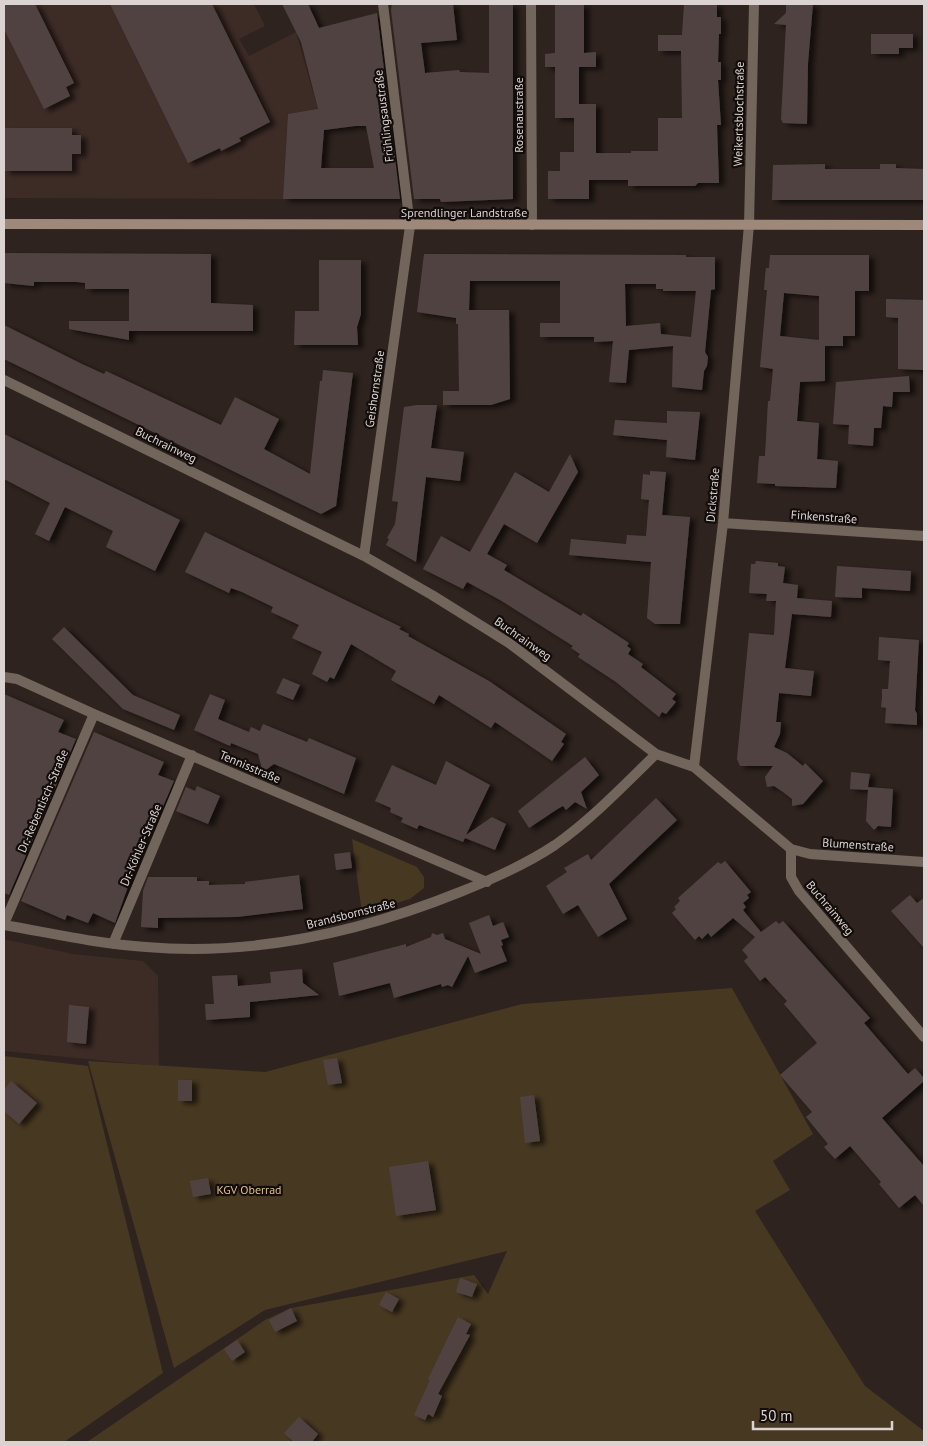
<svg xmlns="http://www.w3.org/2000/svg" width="928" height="1446" font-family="'PT Sans',sans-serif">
<defs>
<filter id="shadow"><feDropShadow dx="5.5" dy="3" stdDeviation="2.5" flood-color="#0009"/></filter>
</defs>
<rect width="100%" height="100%" fill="#2e231e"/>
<path fill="#3d2b26" d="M4,4H254L265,26L239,39L249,56L296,32L318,110L288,114L283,199L4,198Z
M4,939L73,954L143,961L158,976L159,1066L4,1051Z"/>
<path fill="#473821" d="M352,839L417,867L424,877V888L410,899L362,913Z
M732,988L813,1134L773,1161L790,1190L755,1211L865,1386L924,1431V1442H87L265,1320L291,1308L474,1275L488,1294L507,1251L265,1310L174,1368L88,1061L265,1072L522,1004Z
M4,1056L88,1066L163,1373L64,1442H4Z"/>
<path fill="#514342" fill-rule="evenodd" filter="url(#shadow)" d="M4,4H35L74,83L66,87L70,96L44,109L4,29Z
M110,4H212L270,122L239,138L241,141L221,151L220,148L188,163Z
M282,4H308L319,28L377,13L400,199H283L288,114L318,109L301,42ZM355,126H366L374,168H321L324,130Z
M392,4H453L457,40L421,43L425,73L459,70L460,72L489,73V4H513V199L441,202L440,199H414L391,10Z
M555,4H584V53L596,52V67H579V104H596V153H631V151H658V118H682L681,51H658V35H682L684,4H717V17H721V34H719L718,62H721V80H718L721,125H717L719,183H698L695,186H628V180H589V199H548V171H560V152H574V118H555V67H545V54L555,53Z
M786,4H813L808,63L807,124L783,123L781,119L786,25L774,24L786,13Z
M871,34H913V48H899V54H871Z
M4,128H72V135H81V154H72V171H4Z
M825,164V169H880V164H896V168L924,169V200H772L773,165Z
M4,253L211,254V303L253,305V331H129V289H85V283L77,282H34V286L4,283Z
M424,254L686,255V257H715V289L711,290L705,352L708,357L707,366L704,371L702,390L672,387L673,346L629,350L626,383L609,382L613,341L594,342V337H540V323H560V281H470L469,310H509L510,399L491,405H443V391H459L458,324H456V318L417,312ZM625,284H656V289H663V291H696L691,337L661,334L660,323L626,326Z
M770,255H869V291H855V336H843V346H825V381L800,382L797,421L819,423L817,459L838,461L836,488L775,486V484L757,483L759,456H765L768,401H770L773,369L760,367L767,290H764L765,276L766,268H769ZM784,293L819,296V340L780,336Z
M319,260H361V314L357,327L358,345H294L295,311H319Z
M886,299L924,300V370L898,369V318L886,317Z
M69,321H129V340L69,329Z
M4,325L82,364L104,374L106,371L221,425L235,397L279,419L264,449L310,474L320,381H322L323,370L353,373L336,506L321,514L4,359Z
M909,376L910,392H893L892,407L883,406L881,428H874L873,446L848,444L849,425L833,424L836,382Z
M417,405H437L431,448L464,452L460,481L426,477L416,562L386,545L389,539L387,538L395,524L398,502L392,501L404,407Z
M667,411L700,412L695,460L666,457L667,440L613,435L615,420L667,423Z
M4,434L180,520L155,571L106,547L113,531L65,507L49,541L35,534L50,503L4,479Z
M570,454L578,472L537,543L504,524L487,554L507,565L504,570L581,616L583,613L629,643L627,646L631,649L628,654L643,664L641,667L676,694L672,699L676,702L666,714L662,712L659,717L616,682L578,657L580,654L571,648L573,646L500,600L467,582L463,589L423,569L441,536L470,552L515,472L549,492Z
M650,471L666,472L662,515L690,517L680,624H655L647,618L651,562L569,555L571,539L626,544L627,535L646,536L649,500L641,499L643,474L650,475Z
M205,532L401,627L399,629L409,634L408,636L489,681L566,734L561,742L564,744L552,761L495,722L491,728L439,695L434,704L391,680L396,671L351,644L334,679L330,677L327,682L312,674L322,652L292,638L299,625L271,612L273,607L242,592L231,588L229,593L185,572Z
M756,561L778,563V566L785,567L783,583L798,585L797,598L832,601L831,617L792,614L785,668L814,671L811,696L779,693L776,722H781L780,734L774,747L787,753L803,766L805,763L823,781L803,804L792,806V799L783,792L774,786L767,787L765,777L773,766H740L737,759L749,633L774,635L776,601H766L767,594L749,593L751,564H755Z
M837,566L911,571L910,591L862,588V598L835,597Z
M64,627L133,695L180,715L174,730L123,709L52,639Z
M879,637L919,640L915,710L917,714V725L885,723L886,708L881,707L882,698V689H888L890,661L878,660Z
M283,678L300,685L293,700L276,693Z
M4,694L64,720L58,732L76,739L9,895L4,893Z
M210,694L225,700L218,719L249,732L251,727L260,731L263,724L307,742L309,738L356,758L344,794L274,764L263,772L258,754L231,743L230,746L194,730Z
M94,732L164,762L158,775L174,781L151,834H147L115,923L93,913L88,923L67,915L65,920L21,901Z
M585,757L599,775L581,792L587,809L575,802L566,810L563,806L559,808L529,828L518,811Z
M446,761L490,785L466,835L492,817L506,824L495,850L465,838L463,842L419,825L417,829L401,822L403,818L390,812L391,808L375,801L392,765L436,785Z
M851,772L870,774L868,787L893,789L891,827L878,826L874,830L866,821L868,790L850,789Z
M197,786L220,796L208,824L176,811L186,787L195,791Z
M656,798L677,820L609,884L627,919L598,937L578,905L563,914L546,886L567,872L564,868L588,854L591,860Z
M350,852L352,868L336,870L334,854Z
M725,861L751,892L747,895L749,898L743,903L746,907L743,910L761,932L776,921L779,924L783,921L870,1018L864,1023L908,1074L915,1068L924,1078V1081L882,1118L924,1166V1206L915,1195L899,1208L879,1184L881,1182L850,1146L835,1159L824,1147L828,1144L806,1117L812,1112L780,1075L817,1043L784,1004L787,1001L765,977L760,981L744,961L748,957L742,950L755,937L733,918L711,937L708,933L702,939L699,936L695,940L672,913L676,909L674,907L680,901L678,898L718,862L721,864Z
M299,875L303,909L237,917L158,918V928L141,927L143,891L148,877H197V881H209V885L245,884V882Z
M910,895L917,903L924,898V948L891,911Z
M489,915L493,926L503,922L509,937L501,940L503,945L501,946L507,961L475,973L468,956L452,987L448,985L442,987L441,984L394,998L390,983L339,996L333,963L406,944V947L431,937L432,933L437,935L443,933L445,939L481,954L469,923Z
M302,969L303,983L319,995L250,1002V1017L206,1020L205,1004H214L212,976L237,975L238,986L271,983L270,972Z
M69,1005L89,1007L86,1044L67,1042Z
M337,1058L342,1083L328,1085L323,1060Z
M178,1080H192V1101H178Z
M11,1081L37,1103L19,1124L4,1111V1090Z
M534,1095L540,1141L525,1143L520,1097Z
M428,1161L436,1210L396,1216L389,1167Z
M208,1178L211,1194L193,1197L190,1181Z
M460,1278L477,1284L472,1297L456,1292Z
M386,1292L399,1299L392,1312L379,1305Z
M291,1308L297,1321L275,1332L269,1320Z
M458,1317L471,1324L466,1334L470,1335L438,1394L442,1396L433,1417L428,1414L425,1420L414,1415L430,1380L428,1379Z
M237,1340L245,1352L232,1361L224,1349Z
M299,1417L318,1434L312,1442H294L284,1433Z"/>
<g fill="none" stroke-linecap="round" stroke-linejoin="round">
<path stroke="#72655b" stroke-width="10" d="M531,4L532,225
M4,380L364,556L432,595L509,643L656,754L694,767L791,849V877L799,891L924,1037
M723,523L924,536
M364,556L410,226L383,4
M4,677L17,679L94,714L487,882
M694,767L723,523L749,225L754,4
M791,849L810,854L924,862
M4,924L94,714
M4,925C51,933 98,944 146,947C253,956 361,932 460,892C493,879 525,865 555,845C592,819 624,785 656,754
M113,944L192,755"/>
<path stroke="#9d8879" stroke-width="10" d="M4,224L924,225"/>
</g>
<g text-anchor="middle" stroke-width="4.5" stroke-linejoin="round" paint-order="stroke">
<g font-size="12" fill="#dbd3d1" stroke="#120d0b">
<text transform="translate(739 114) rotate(-89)" y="4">Weikertsblochstraße</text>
<text transform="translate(519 115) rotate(-90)" y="4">Rosenaustraße</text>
<text transform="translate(384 116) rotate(-97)" y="4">Frühlingsaustraße</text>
<text x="464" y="217">Sprendlinger Landstraße</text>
<text transform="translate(375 389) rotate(-82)" y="4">Geishornstraße</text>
<text transform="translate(166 445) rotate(26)" y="4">Buchrainweg</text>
<text transform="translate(713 495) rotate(-85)" y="4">Dickstraße</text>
<text transform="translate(824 517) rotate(4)" y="4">Finkenstraße</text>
<text transform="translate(523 639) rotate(35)" y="4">Buchrainweg</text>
<text transform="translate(250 767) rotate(23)" y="4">Tennisstraße</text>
<text transform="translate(43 801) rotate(-67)" y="4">Dr.-Rebentisch-Straße</text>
<text transform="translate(141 845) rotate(-67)" y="4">Dr.-Köhler-Straße</text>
<text transform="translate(858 845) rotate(4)" y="4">Blumenstraße</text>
<text transform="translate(830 908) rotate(50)" y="4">Buchrainweg</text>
<text transform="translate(351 914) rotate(-14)" y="4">Brandsbornstraße</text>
</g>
<g font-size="12" fill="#e2be8b" stroke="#120d0b">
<text x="249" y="1194">KGV Oberrad</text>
</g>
</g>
<rect width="928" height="1446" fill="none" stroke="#dbd3d1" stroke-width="10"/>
<path d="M753 1421v8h139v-8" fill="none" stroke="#dbd3d1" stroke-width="2.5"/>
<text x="760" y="1421" font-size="15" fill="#dbd3d1" stroke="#120d0b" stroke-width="4" paint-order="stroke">50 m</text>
</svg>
